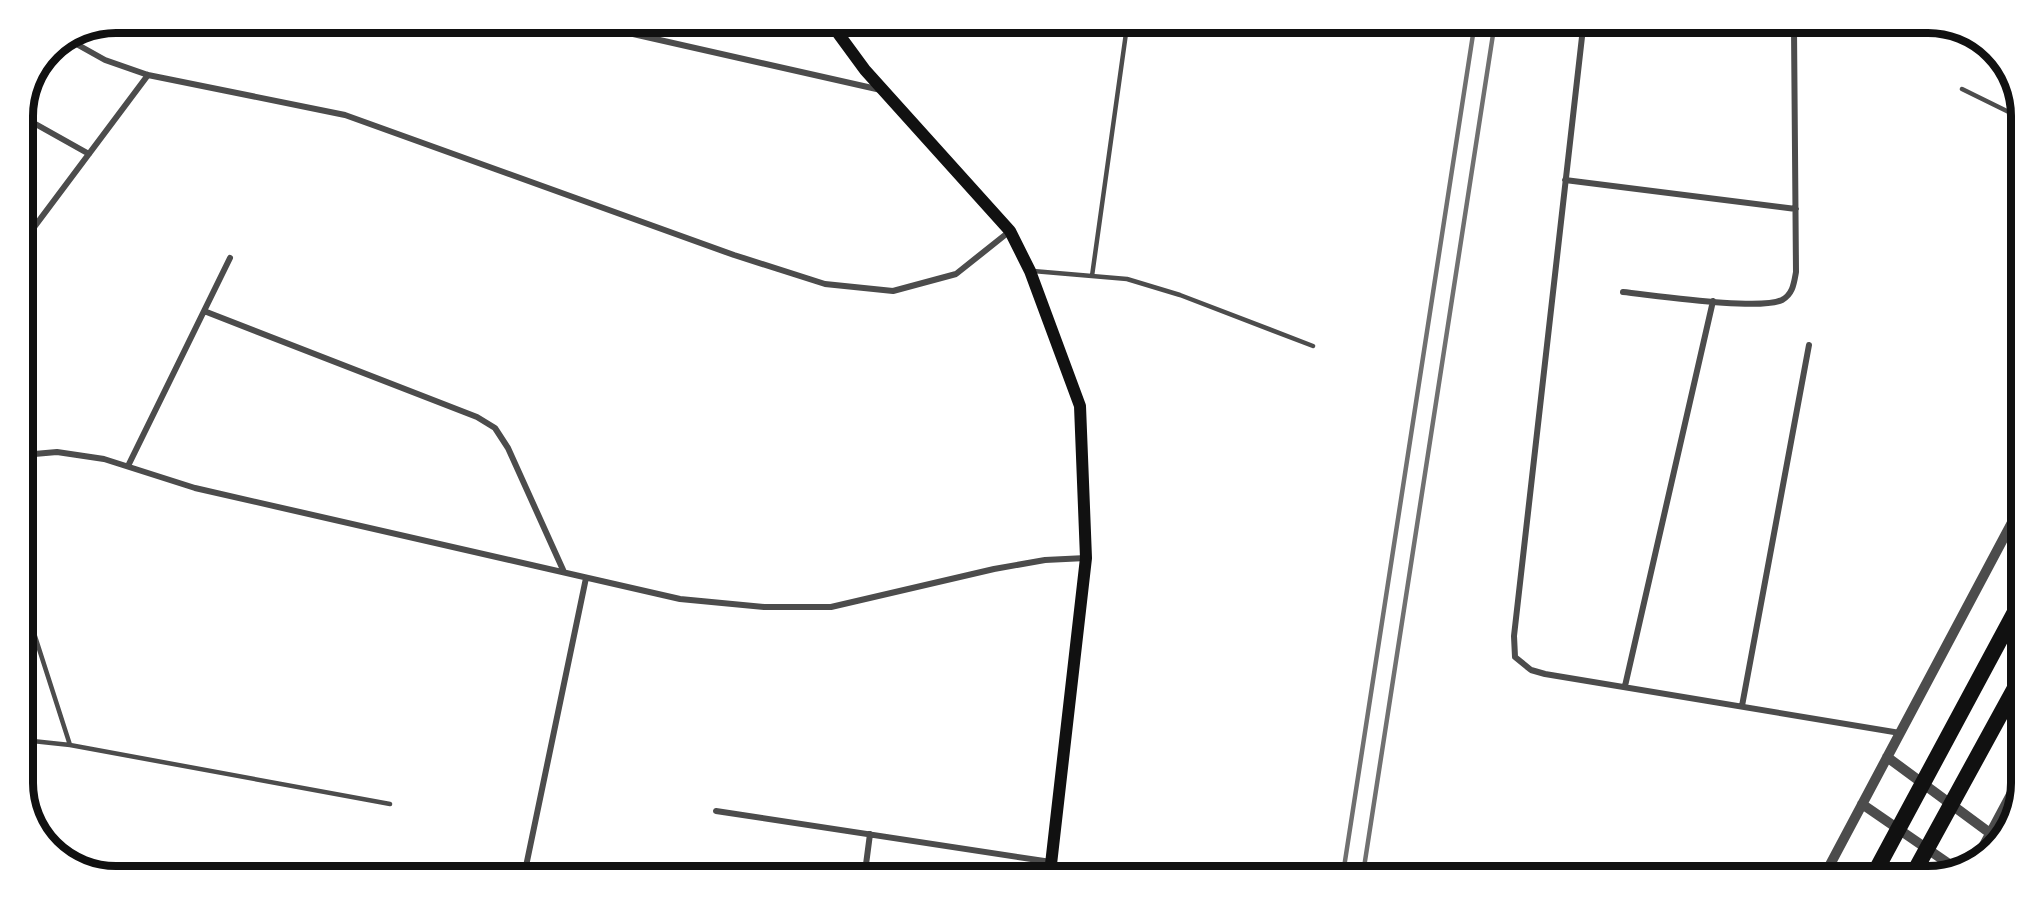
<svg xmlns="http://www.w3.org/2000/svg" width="2044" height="899" font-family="Barlow,sans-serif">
<rect width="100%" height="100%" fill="#fff"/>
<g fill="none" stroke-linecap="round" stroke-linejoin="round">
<path stroke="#4c4c4c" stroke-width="4.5" d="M1962,89L2021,118
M1033,271L1127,279L1180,295L1313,346
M1092,276L1127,26
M23,599L70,745
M23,740L70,745L390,804"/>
<path stroke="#4c4c4c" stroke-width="6" d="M589,24L881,90
M1583,28L1514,636L1515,657L1531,670L1545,674L1900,733
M71,41L105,60L148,75L345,115L734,255L825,284L893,291L956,274L1010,231
M23,117L89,154
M1565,180L1796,209
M23,242L148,75
M1623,292C1653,295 1759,311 1782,300C1793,294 1794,283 1796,272L1794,29
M204,311L477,417L495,428L508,448L564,572
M23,455L57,452L104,459L195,488L680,599L764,607H831L994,569L1045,560L1086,558
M128,466L230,258
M1625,686L1713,301
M1742,706L1809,345
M716,811L1051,862
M525,871L586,578
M865,872L870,834"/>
<path stroke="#4c4c4c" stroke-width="10" d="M1887,757L1998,839
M1862,804L1955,868
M1975,862L2015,787
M1824,876L2017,513"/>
<path stroke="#111" stroke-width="12" d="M832,25L865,70L1010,231L1030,271L1080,406L1086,558L1050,873"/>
<path stroke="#111" stroke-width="16" d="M1873,876L2016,610
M1912,876L2016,686"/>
<path stroke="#707070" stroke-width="4.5" d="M1343,874L1474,28
M1363,874L1494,28"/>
</g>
<path d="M0 0H2044V899H0ZM116 33H1928A83 83 0 0 1 2011 116V783A83 83 0 0 1 1928 866H116A83 83 0 0 1 33 783V116A83 83 0 0 1 116 33Z" fill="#fff" fill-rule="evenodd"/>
<path fill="none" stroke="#111" stroke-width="8" d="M116 33H1928A83 83 0 0 1 2011 116V783A83 83 0 0 1 1928 866H116A83 83 0 0 1 33 783V116A83 83 0 0 1 116 33Z"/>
</svg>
